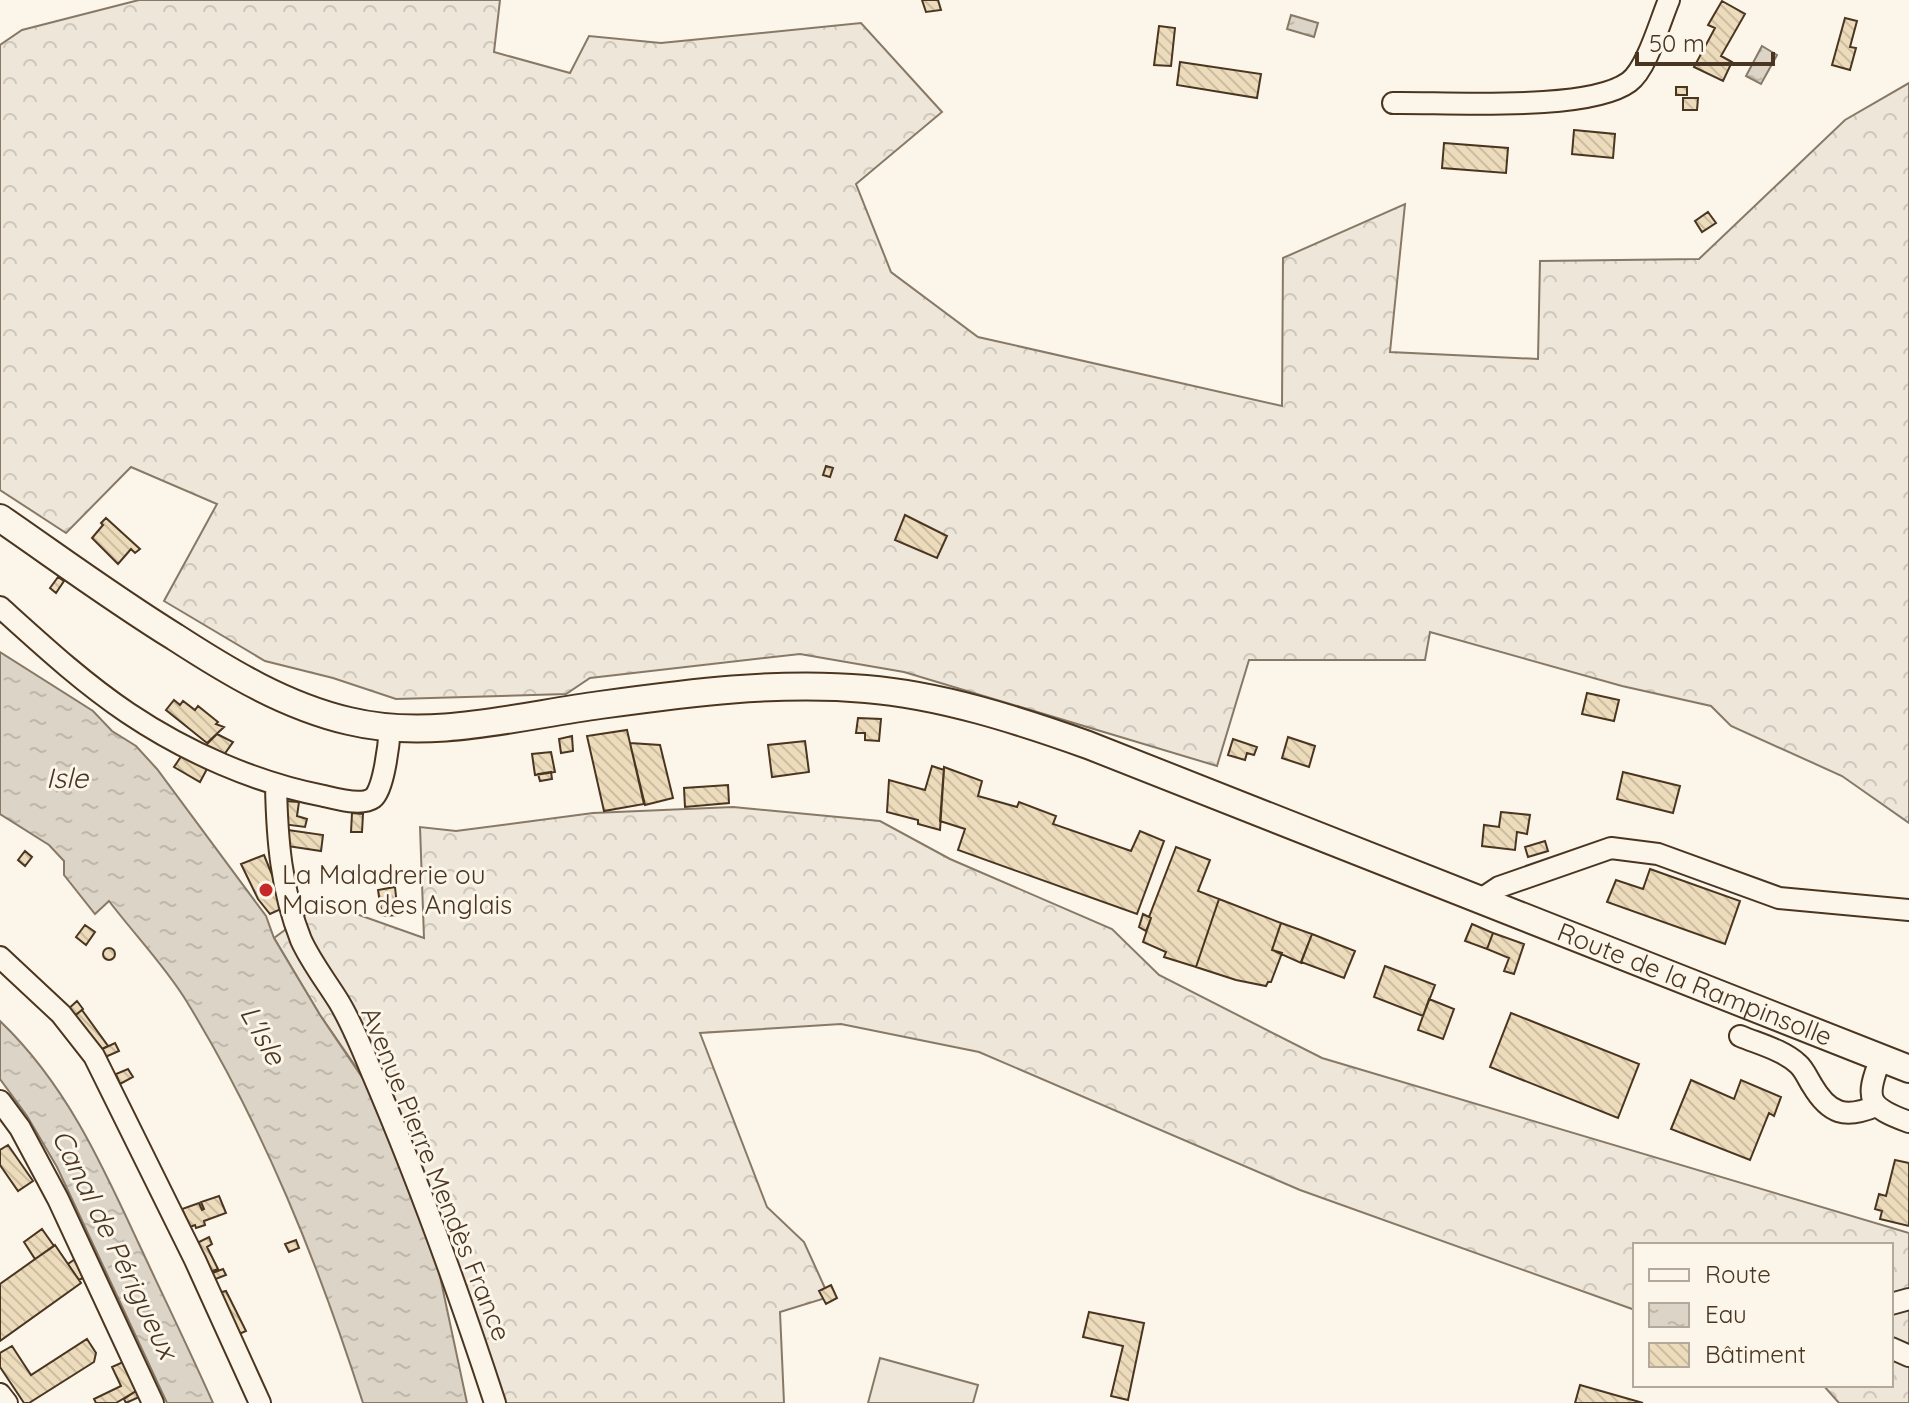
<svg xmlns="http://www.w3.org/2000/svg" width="1909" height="1403" font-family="Quicksand,sans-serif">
<defs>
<pattern id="forest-crowns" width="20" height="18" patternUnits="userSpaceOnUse" patternTransform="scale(2)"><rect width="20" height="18" fill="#ede6d9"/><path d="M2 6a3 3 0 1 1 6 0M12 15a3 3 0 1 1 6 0" fill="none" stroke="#cdc6ba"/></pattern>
<pattern id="water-ripples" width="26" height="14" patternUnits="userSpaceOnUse" patternTransform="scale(2)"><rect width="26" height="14" fill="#dcd4c6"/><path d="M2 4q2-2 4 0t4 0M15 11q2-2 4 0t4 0" fill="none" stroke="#beb7aa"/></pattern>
<pattern id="building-back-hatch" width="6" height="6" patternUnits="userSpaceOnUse" patternTransform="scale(2)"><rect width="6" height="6" fill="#ecdcbc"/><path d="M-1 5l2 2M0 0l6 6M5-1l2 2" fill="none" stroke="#ccbda1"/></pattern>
</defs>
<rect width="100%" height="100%" fill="#fbf6e9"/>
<path fill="url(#forest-crowns)" stroke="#887966" stroke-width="2" d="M139,0H500L494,52L570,73L589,36L661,43L861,23L942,112L856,184L891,272L978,337L1282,406L1283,258L1405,204L1390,352L1538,359L1540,261L1699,259L1845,120L1909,83V823L1842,776L1731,726L1711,706L1622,686L1430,632L1425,660H1249L1217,766L904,672L800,654L590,678L566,694L396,699L333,678L265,661L164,601L217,504L131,467L66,533L0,490V45L22,30Z
M733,807L880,821L950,859L1112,929L1159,975L1322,1058L1909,1233V1403H1839L1823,1385H1891V1245H1635V1310L1300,1190L979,1052L841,1024L700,1033L767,1207L804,1242L829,1297L780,1312L784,1403H487L432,1235L369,1086L320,1015L274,938L312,910L348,911L424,938L420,827L456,831L593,813Z"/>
<path fill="#ede6d9" stroke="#887966" stroke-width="2" d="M880,1358L978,1385L973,1403H868Z"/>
<path fill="url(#water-ripples)" stroke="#887966" stroke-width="2" d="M1291,15L1318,23L1314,37L1287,29Z
M1762,46L1777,55L1761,84L1746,76Z
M0,652L93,711L112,731L136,746L157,769L266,916L274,938L320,1015L372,1092L438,1267L467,1403H363C318,1263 264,1128 187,1002C166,967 134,934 109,901L95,914L64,875V861L49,845L0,814Z
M0,1021C65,1083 101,1162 138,1242C163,1296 189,1349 213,1403H167L57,1167L27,1116L0,1079Z"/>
<path fill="url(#building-back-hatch)" stroke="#4a3520" stroke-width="2" d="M922,0H938L941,10L926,12Z
M1722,1L1745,14L1721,56L1732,62L1723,81L1694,67L1715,28L1708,25Z
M1845,18L1857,21L1850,47L1856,48L1850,70L1832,65Z
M1159,26L1175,28L1171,66L1154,65Z
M1180,62L1261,74L1257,98L1177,85Z
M1676,87H1687V95H1676Z
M1683,98H1698L1697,110H1683Z
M1574,130L1615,134L1613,158L1572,154Z
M1444,143L1508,148L1506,173L1442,168Z
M1708,212L1716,223L1702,232L1695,221Z
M826,466L833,468L830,477L823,475Z
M905,515L947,536L937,558L895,540Z
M106,518L140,549L135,553L131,549L118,564L92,538L103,525L101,523Z
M58,577L64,581L56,593L50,588Z
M1587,693L1619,700L1614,721L1582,714Z
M174,700L180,705L183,701L195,710L198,706L218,722L216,724L224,727L207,743L166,710Z
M858,718L881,719L879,741L865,740V733H856Z
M627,730L644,804L604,811L587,736Z
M217,734L233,742L221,759L202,749Z
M572,736L573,751L561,753L559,739Z
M1288,737L1315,746L1309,767L1282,758Z
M1233,739L1257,747L1254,755L1247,753L1245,760L1228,755Z
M805,741L809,772L772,777L768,745Z
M630,743L660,745L673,798L645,805Z
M551,752L555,772L535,775L532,754Z
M182,755L207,769L200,782L174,767Z
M932,766L944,770L940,830L918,824V820L887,812L889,780L925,790Z
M944,767L982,781L978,796L1017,807L1019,802L1056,816L1053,824L1131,851L1140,831L1164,841L1137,914L958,850L965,829L940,821Z
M551,772L552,779L540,781L538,774Z
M1623,772L1680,786L1673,813L1617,799Z
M728,785L729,803L685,807L684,788Z
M284,801L299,802L297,816L307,819L305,827L282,824Z
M1501,812L1530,815L1527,834L1517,832L1515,850L1482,846L1484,825L1499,827Z
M352,813L363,814L362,832H351Z
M288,830L323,835L321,851L287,846Z
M1545,841L1548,851L1528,857L1525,847Z
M1176,847L1210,860L1198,891L1219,899L1196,967L1164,957L1166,952L1143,942L1151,918L1149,917Z
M25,851L32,857L25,866L18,860Z
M264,855L275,882L281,909L270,914L258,899L241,864Z
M1650,869L1740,901L1725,944L1607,902L1616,880L1643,889Z
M395,887L398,915L382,916L378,890Z
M1219,899L1281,923L1272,950L1282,953L1271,982H1268L1266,986L1236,980L1196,967Z
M1143,914L1151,918L1146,931L1139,927Z
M1281,923L1312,934L1301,963L1272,950Z
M1472,924L1493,933L1487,949L1465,941Z
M85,925L95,932L86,945L76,937Z
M1493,933L1524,944L1514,974L1504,971L1509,958L1487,949Z
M1312,934L1355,951L1344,978L1301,962Z
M103 954a6 6 0 1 1 12 0a6 6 0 1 1-12 0Z
M1385,966L1435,985L1423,1016L1374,997Z
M1429,999L1454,1009L1443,1039L1418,1030Z
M77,1001L83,1009L72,1018L66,1011Z
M82,1010L108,1046L98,1051L72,1018Z
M1511,1013L1639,1064L1618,1118L1490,1067Z
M115,1043L119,1051L103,1058L98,1051Z
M128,1069L133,1077L120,1084L116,1074Z
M1691,1080L1734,1099L1741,1080L1781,1097L1774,1116L1769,1113L1750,1160L1671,1129Z
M8,1145L33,1181L18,1191L0,1165V1150Z
M1895,1160L1909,1163V1226L1880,1219L1882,1211L1875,1209L1879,1194L1886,1196Z
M219,1196L226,1213L204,1221L205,1225L196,1228L195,1225L190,1227L182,1209L199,1203L202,1210L204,1209L201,1202Z
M42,1229L54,1246L35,1259L24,1242Z
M209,1237L212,1244L207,1247L218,1269L210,1272L197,1243Z
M296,1240L299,1248L289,1252L285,1244Z
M55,1245L81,1283L0,1341V1284Z
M75,1259L83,1278L79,1280L68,1264Z
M223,1269L226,1275L213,1280L210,1274Z
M831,1285L837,1298L826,1304L819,1291Z
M226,1291L246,1331L237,1335L218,1293Z
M1089,1312L1144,1323L1128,1400L1111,1396L1123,1346L1083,1337Z
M87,1339L96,1353L94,1362L29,1403H24L0,1367V1353L12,1346L31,1375Z
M123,1362L136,1391L116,1403H96L94,1399L121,1386L112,1367Z
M1580,1385L1643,1403H1575Z
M136,1391L139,1397L126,1403L124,1399Z"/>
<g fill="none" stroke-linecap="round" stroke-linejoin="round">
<defs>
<path id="minor" d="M1393,103C1447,102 1588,112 1629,82C1647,69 1660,21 1669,0
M0,607C41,644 82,682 128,713C186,752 256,783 324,796C336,799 362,806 373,798C384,790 389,742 390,728
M276,785C277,838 281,890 301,940C311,962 326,981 339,1002C351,1022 361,1046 370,1068C417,1177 458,1290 495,1403
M1481,899L1499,887L1611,848L1658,854L1779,898L1909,910
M0,957L61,1014L94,1056L195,1260L260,1403
M1740,1036C1759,1044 1783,1050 1798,1064C1804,1069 1808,1079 1812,1085C1829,1114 1845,1119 1876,1106
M1881,1058C1864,1100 1868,1107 1909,1122
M0,1101L20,1128L58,1199L153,1403
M1891,1304L1909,1299
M1891,1348L1909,1356
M0,1394L7,1403"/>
<g id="major">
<path id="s1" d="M0,518C58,558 115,600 175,637C229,672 285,706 349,721C431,741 518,716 600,705C688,693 777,681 866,689C940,695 1018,720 1088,745L1909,1069"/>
</g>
</defs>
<use href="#minor" stroke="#4a3520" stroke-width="24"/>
<use href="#major" stroke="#4a3520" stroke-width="30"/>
<use href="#minor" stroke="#fbf6e9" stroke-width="20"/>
<use href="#major" stroke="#fbf6e9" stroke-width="26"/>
</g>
<circle fill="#c62828" stroke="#fbf6e9" stroke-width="3" cx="266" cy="890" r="8"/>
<g text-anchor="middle" stroke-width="6" stroke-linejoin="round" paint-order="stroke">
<g font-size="26" fill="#4a3520" stroke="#fbf6e9" text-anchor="start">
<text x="282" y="884">La Maladrerie ou<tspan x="282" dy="30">Maison des Anglais</tspan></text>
</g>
<g font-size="26" fill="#4a3520" stroke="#fbf6e9">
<text dy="9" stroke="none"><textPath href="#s1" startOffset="1808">Route de la Rampinsolle</textPath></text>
<text transform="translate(436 1174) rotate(68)" y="9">Avenue Pierre Mendès France</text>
</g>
<g font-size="28" font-style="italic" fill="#4a3520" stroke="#fbf6e9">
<text x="67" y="788">Isle</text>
<text transform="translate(263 1035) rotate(61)" y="10">L'Isle</text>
<text transform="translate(115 1244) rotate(64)" y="10">Canal de Périgueux</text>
</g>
</g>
<rect x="1633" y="1243" width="260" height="144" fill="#fbf6e9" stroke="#b4a999" stroke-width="2"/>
<rect x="1649" y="1269" width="40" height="12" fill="#fbf6e9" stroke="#b4a999" stroke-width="2"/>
<text x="1705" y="1283" font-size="24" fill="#4a3520">Route</text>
<rect x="1649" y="1303" width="40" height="24" fill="url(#water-ripples)" stroke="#b4a999" stroke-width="2"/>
<text x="1705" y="1323" font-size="24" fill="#4a3520">Eau</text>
<rect x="1649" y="1343" width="40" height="24" fill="url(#building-back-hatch)" stroke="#b4a999" stroke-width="2"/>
<text x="1705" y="1363" font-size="24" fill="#4a3520">Bâtiment</text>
<path d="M1637 52v12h136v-12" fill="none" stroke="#4a3520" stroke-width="4"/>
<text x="1649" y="52" font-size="24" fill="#4a3520" stroke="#fbf6e9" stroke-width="6" paint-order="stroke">50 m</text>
</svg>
